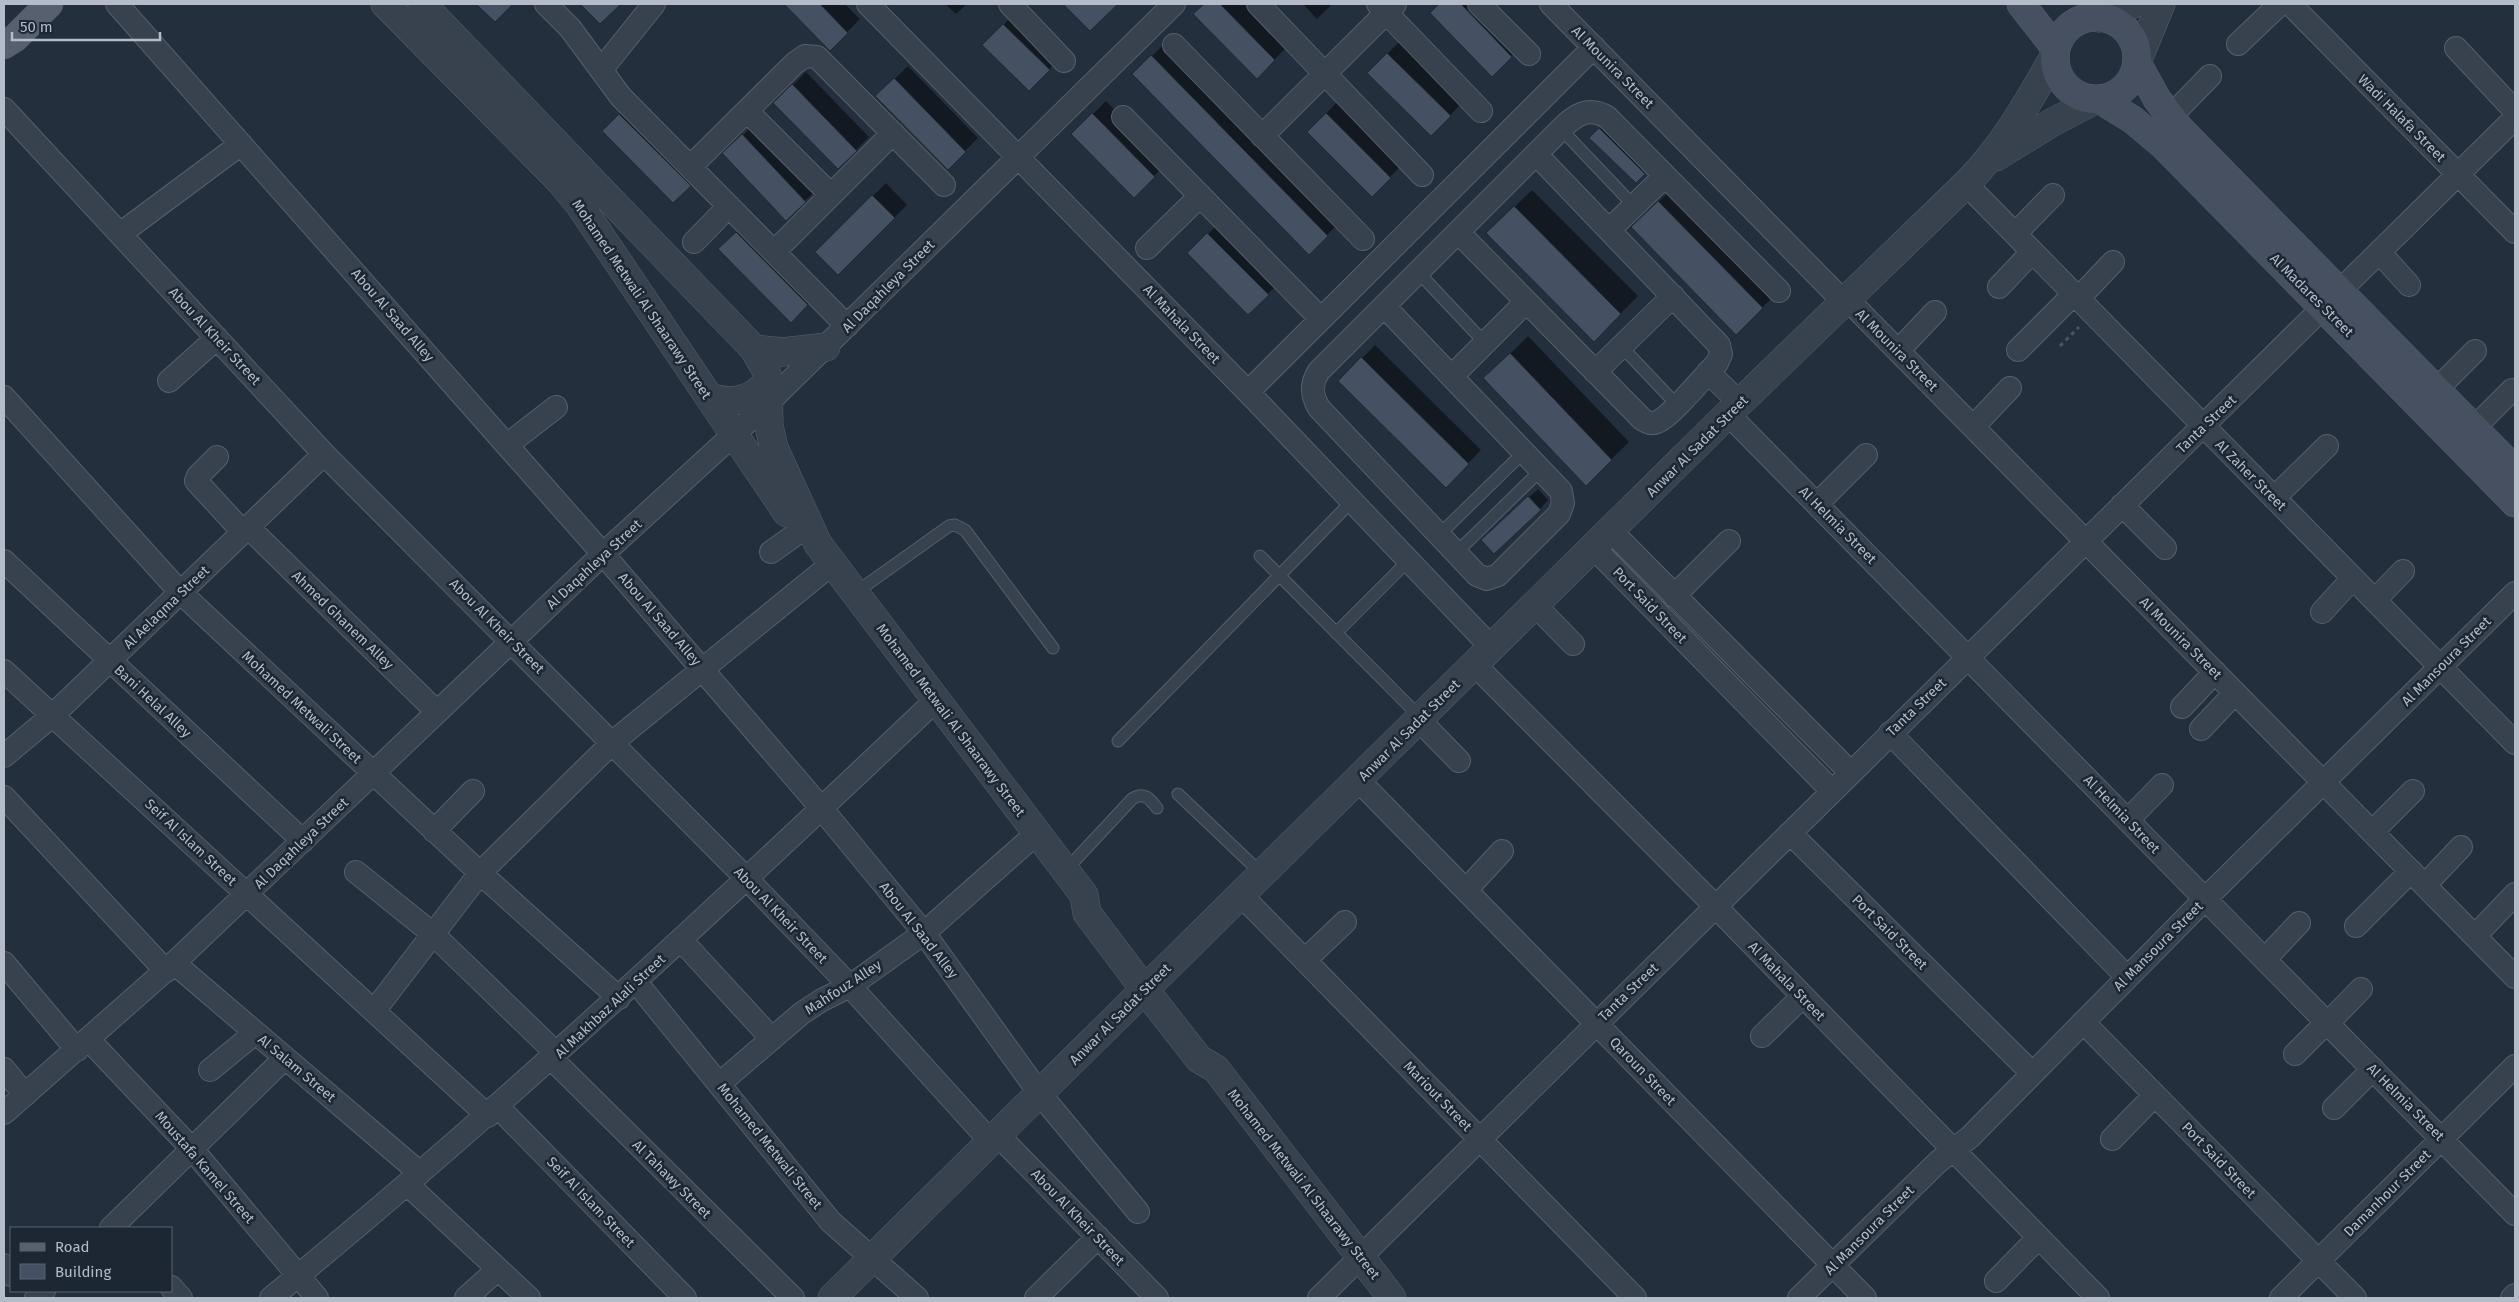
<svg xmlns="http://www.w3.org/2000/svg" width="2519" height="1302" font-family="'Fira Sans',sans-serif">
<rect width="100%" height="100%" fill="#242f3e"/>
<path fill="#0007" d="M786,4H845L860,19L830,49Z
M945,4H967L956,14Z
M1065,4H1116L1090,30Z
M1206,4H1246L1288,46L1257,77L1195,14Z
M1303,4H1332L1317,19Z
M1441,4H1487L1524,43L1492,75L1432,13Z
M1016,12L1062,56L1029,90L984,45Z
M1400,41L1463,102L1431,135L1369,73Z
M1165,43L1340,222L1309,253L1134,74Z
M908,66L978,138L948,168L877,96Z
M806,72L869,137L838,168L775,103Z
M1339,100L1403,164L1372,195L1309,132Z
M633,101L703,172L673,201L604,131Z
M1106,101L1167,163L1134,196L1073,134Z
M1609,120L1652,164L1635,181L1591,138Z
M756,122L818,188L786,219L724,154Z
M886,183L907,205L838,273L817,252Z
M1677,184L1780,290L1736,333L1650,210Z
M1532,190L1638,296L1594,340L1488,233Z
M749,220L820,291L791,321L720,249Z
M1221,221L1281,281L1248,313L1189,253Z
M1528,336L1629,442L1586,484L1503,361Z
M1375,345L1481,450L1446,486L1340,381Z
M1538,489L1548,500L1540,509L1492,532Z"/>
<path fill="#455162" stroke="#1f2835" d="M476,4H513L495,22Z
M580,4H621L600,24Z
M784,4H820L848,33L830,51Z
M1063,4H1118L1090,31Z
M1204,4H1220L1275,60L1257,79L1193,14Z
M1439,4H1461L1512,57L1492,77L1430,13Z
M1003,24L1050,70L1029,91L982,45Z
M1387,53L1451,116L1431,136L1367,73Z
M1151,55L1328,236L1309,255L1132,74Z
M894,78L966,152L948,170L875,96Z
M792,84L857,151L838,169L773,103Z
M1092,113L1155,177L1134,198L1071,134Z
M1326,113L1391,178L1372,197L1307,132Z
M619,114L691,186L673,203L602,131Z
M1599,128L1645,174L1636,183L1589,138Z
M742,134L806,202L786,221L722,153Z
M872,195L895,218L838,275L815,252Z
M1658,201L1763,308L1736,335L1631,227Z
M1514,206L1621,314L1594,342L1486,233Z
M736,232L808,305L791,323L718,249Z
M1207,233L1269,295L1248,315L1187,253Z
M1510,353L1612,460L1586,486L1483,378Z
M1361,357L1469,464L1446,488L1338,381Z
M1528,496L1541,510L1494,554L1481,540Z"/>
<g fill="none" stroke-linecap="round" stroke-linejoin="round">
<defs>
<path id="service" d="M1561,129L1634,206
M1418,272L1485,343
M1621,346L1677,405
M1439,535L1525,451
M1456,553L1542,469
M1260,556L1421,718
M855,593L949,526L955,525L965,530L1053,648
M1336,633L1409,560
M1118,741L1352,501
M1178,794L1262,874
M1065,871L1132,799C1144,791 1150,799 1157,808"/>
<path id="minor" d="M117,4L603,554L822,809L924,933L1040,1094L1138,1212
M546,4L570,28L621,97L847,326
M868,4L1248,392L1492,648
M1010,4L1064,61
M1258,4L1422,175
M1378,4L1481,111
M1479,4L1529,54
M1551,4L1844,302
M2290,4L2515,232
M2238,44L2280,4
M1174,45L1363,239
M2456,48L2515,111
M601,70L654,4
M4,109L324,454L747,879L850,986L992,1143
M747,111L831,195
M1123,117L1321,319
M2170,117L2210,76
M1262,136L1395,4
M690,167L795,63L805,56L817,57L944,185
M1966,184L2515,743
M1609,230L1665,176
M1458,232L1642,419C1647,422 1651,425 1657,422C1671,417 1705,375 1717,363L1721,354L1719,345L1536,154
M120,234L241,144
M2015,234L2053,195
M694,242L729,206
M1147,248L1200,196
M774,252L893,133
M2380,253L2409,285
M1999,287L2032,252
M1847,299L2515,977
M2078,299L2113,262
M1384,306L1561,491L1563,503L1559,514L1498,575L1487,579L1477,575L1319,408C1311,395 1311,383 1319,371L1561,129C1575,115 1588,106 1607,117L1779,291
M2018,350L2074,294
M1898,351L1935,312
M1595,372L1673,296
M1708,372L1740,403
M1452,376L1526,302
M169,381L217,338
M2437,389L2475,351
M1248,392L1594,47
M4,397L181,593L480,873L619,998
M1728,414L2515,1214
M1973,427L2010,388
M2474,428L2512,390
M507,445L556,407
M217,457L198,476L196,481L243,532
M2274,498L2327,446
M1817,504L1866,455
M2122,505L2165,548
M248,527L437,712
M1611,531L1850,772
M1594,548L1832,791
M771,552L802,530
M4,561L303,841
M1674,596L1729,541
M2375,600L2403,571
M1535,605L1573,644
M2322,612L2353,578
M1475,665L1716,907L2098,1298
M4,671L488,1116
M2182,707L2215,672
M1419,720L1459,761
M2201,729L2235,693
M1890,733L2127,977
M4,756L53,715L324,454
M1358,780L1865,1298
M4,797L166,971
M2128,820L2162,785
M434,831L473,791
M2372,832L2413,791
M1790,833L2032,1073
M356,872L433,934L557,1054
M2425,885L2461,847
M1466,890L1502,851
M1241,895L1635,1298
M2356,926L2411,871
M2475,936L2515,894
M681,940L772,1039
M2265,959L2299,923
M1305,960L1345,922
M4,963L77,1050
M174,963L420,1173
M636,982L831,1222L917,1298
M374,1011L480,873L613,742L833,563
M2083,1022L2355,1298
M2328,1023L2361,989
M1762,1036L1802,997
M89,1040L192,1149L317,1298
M2295,1054L2327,1022
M552,1059L793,1298
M4,1069L25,1095
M210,1070L255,1033
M719,1084L802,1013L822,1000L850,986L924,933L1037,833
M498,1107L685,1298
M2334,1108L2373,1069
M4,1113L174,963L603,554L768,403L1174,4
M999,1136L1157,1298
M2112,1139L2155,1095
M407,1184L529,1298
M111,1228L285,1058
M4,1265L11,1275
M1996,1281L2038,1238
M171,1287L181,1298
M36,1298L44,1291
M271,1298C502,1109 720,905 936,700
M466,1298L498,1269
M1036,1298L1098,1237
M1319,1298L2515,118
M1799,1298L1938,1162L1970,1137L2205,899L2515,593
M2281,1298L2515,1066
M2512,1298L2515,1295"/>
<path id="tertiary" d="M385,4L560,181L579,204L787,513
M422,4L754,349L766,370L768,381L769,426L774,448L818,544L1084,895L1087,913L1145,990L1199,1059L1216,1069L1392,1298
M2099,18L2133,4
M2137,62L2161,4
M1996,157L2051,123L2095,100
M754,349L783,352L826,347
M709,397C732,405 753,400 768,381
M832,1298L1728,414L1966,184C2003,147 2029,101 2055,55"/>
<path id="secondary" d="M2021,4L2056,49
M2055 58a41 41 0 1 1 82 0a41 41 0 1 1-82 0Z
M2137,63L2157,99L2180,129L2515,470
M2099,99L2133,120L2164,146L2515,503"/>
<path id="primary" d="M4,45L15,38L49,4"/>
</defs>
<use href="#service" stroke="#565f6c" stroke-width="13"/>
<use href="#minor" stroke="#565f6c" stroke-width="24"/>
<use href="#tertiary" stroke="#565f6c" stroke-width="29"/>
<use href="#secondary" stroke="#565f6c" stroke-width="29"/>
<use href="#primary" stroke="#414a57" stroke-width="29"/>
<path stroke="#44595c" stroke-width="3" stroke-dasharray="4 4" stroke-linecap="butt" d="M2060,346L2079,327"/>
<use href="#service" stroke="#38414e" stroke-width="11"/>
<use href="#minor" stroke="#38414e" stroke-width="22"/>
<use href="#tertiary" stroke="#38414e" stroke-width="28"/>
<use href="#secondary" stroke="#465061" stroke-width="28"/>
<use href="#primary" stroke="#56606e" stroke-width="28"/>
</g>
<g text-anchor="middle" stroke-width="5" stroke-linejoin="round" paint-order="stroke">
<g font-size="14" fill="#b4bcc9" stroke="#1d2633">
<text transform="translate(1613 67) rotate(45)" y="5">Al Mounira Street</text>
<text transform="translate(2402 118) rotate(45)" y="5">Wadi Halafa Street</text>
<text transform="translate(888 286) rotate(-45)" y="5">Al Daqahleya Street</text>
<text transform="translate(2312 295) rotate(45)" y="5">Al Madares Street</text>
<text transform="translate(642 299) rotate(56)" y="5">Mohamed Metwali Al Shaarawy Street</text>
<text transform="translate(393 315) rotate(49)" y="5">Abou Al Saad Alley</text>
<text transform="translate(1182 324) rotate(46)" y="5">Al Mahala Street</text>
<text transform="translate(215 336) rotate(47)" y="5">Abou Al Kheir Street</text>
<text transform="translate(1897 350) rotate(45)" y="5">Al Mounira Street</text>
<text transform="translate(2206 424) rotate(-44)" y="5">Tanta Street</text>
<text transform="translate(1697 446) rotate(-45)" y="5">Anwar Al Sadat Street</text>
<text transform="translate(2251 475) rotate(45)" y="5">Al Zaher Street</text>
<text transform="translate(1838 525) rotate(45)" y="5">Al Helmia Street</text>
<text transform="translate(594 564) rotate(-43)" y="5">Al Daqahleya Street</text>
<text transform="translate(1650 605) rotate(46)" y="5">Port Said Street</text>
<text transform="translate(166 607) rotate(-44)" y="5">Al Aelaqma Street</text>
<text transform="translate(660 619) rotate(49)" y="5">Abou Al Saad Alley</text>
<text transform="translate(343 620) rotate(44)" y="5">Ahmed Ghanem Alley</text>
<text transform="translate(497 626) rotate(45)" y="5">Abou Al Kheir Street</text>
<text transform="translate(2181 638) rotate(45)" y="5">Al Mounira Street</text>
<text transform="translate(2446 661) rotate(-45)" y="5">Al Mansoura Street</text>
<text transform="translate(153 701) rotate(43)" y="5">Bani Helal Alley</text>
<text transform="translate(302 707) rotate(43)" y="5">Mohamed Metwali Street</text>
<text transform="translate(1916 707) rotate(-44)" y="5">Tanta Street</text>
<text transform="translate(951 720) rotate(53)" y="5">Mohamed Metwali Al Shaarawy Street</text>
<text transform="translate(1409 730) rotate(-45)" y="5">Anwar Al Sadat Street</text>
<text transform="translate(2122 814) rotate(46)" y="5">Al Helmia Street</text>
<text transform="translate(191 842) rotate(43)" y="5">Seif Al Islam Street</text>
<text transform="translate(301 843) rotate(-44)" y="5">Al Daqahleya Street</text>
<text transform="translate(781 915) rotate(46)" y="5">Abou Al Kheir Street</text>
<text transform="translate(919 930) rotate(52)" y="5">Abou Al Saad Alley</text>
<text transform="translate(1890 932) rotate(45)" y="5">Port Said Street</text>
<text transform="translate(2158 946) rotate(-45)" y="5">Al Mansoura Street</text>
<text transform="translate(1787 981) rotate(46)" y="5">Al Mahala Street</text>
<text transform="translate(843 987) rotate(-33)" y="5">Mahfouz Alley</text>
<text transform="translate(1628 992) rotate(-44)" y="5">Tanta Street</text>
<text transform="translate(610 1006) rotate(-43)" y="5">Al Makhbaz Alali Street</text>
<text transform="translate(1120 1014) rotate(-45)" y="5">Anwar Al Sadat Street</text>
<text transform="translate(297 1068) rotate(40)" y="5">Al Salam Street</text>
<text transform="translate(1643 1071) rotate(46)" y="5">Qaroun Street</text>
<text transform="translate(1438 1096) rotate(46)" y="5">Mariout Street</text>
<text transform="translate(2406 1102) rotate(45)" y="5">Al Helmia Street</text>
<text transform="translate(770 1146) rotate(51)" y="5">Mohamed Metwali Street</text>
<text transform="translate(2219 1160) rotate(46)" y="5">Port Said Street</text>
<text transform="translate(205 1167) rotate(49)" y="5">Moustafa Kamel Street</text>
<text transform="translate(672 1179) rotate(45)" y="5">Al Tahawy Street</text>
<text transform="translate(1304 1184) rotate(52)" y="5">Mohamed Metwali Al Shaarawy Street</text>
<text transform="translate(2387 1193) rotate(-45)" y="5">Damanhour Street</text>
<text transform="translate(591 1202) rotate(46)" y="5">Seif Al Islam Street</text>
<text transform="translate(1078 1217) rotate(46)" y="5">Abou Al Kheir Street</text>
<text transform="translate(1869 1230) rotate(-45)" y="5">Al Mansoura Street</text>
</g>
</g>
<rect width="2519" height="1302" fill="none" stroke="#b4bcc9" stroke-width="10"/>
<rect x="10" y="1227" width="162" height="65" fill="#1d2633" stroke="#59626f"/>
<rect x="20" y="1243" width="25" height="8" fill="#56606e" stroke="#59626f"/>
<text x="55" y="1252" font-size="15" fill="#b4bcc9">Road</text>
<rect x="20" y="1264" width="25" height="15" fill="#455162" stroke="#59626f"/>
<text x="55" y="1277" font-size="15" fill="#b4bcc9">Building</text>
<path d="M12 32v8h148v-8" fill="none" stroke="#b4bcc9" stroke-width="2.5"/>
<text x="20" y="32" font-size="15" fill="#b4bcc9" stroke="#1d2633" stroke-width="4" paint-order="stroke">50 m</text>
</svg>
